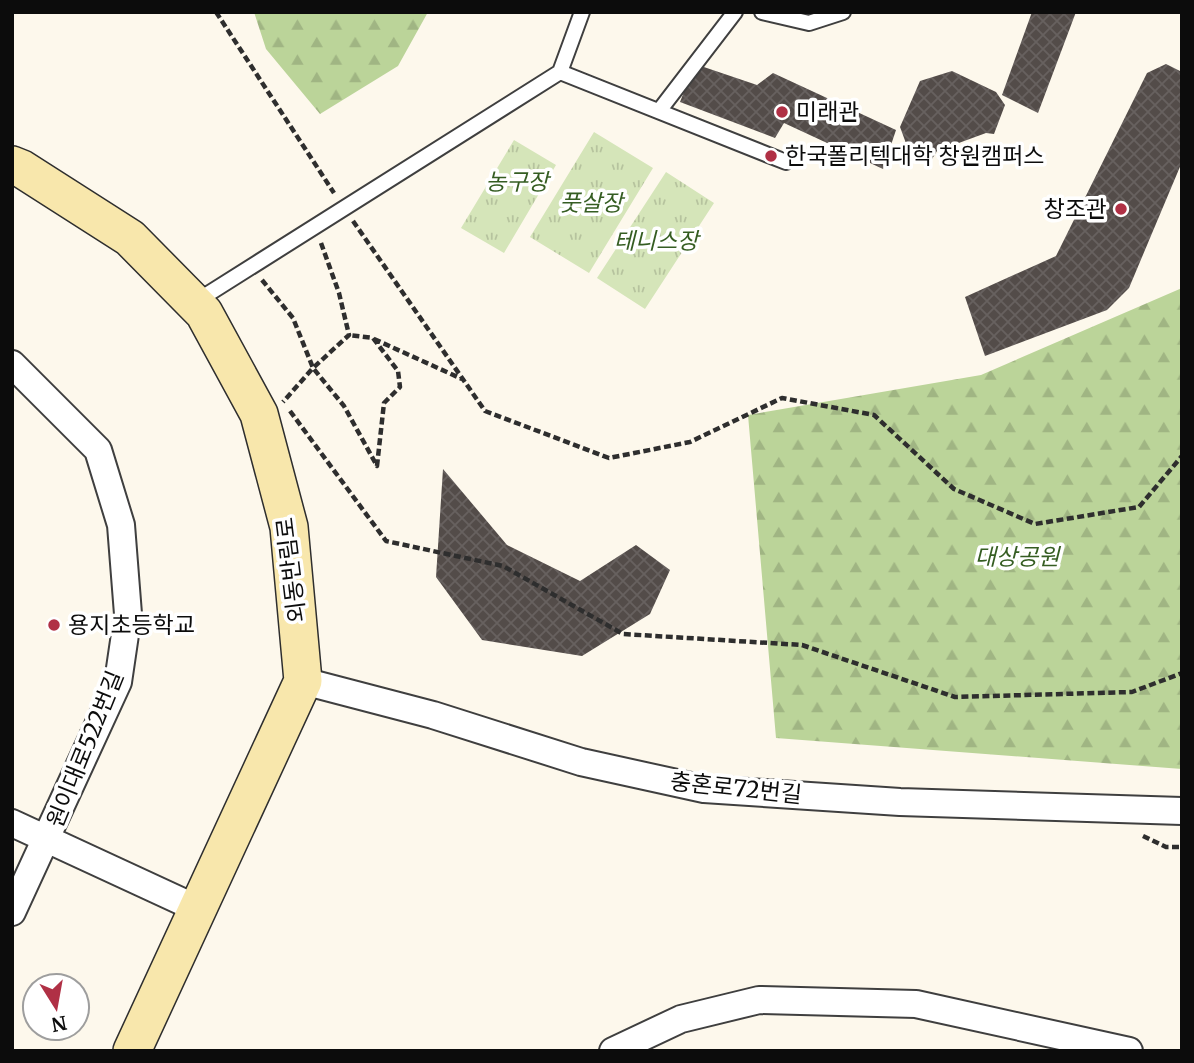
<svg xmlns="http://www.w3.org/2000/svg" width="1194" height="1063" font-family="Merriweather,'Noto Sans KR',serif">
<defs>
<pattern id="grass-tufts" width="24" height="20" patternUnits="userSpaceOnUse" patternTransform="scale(1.75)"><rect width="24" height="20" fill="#d5e5b9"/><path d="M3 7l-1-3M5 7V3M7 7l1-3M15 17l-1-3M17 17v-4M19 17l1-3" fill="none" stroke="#b6c39e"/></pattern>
<pattern id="forest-firs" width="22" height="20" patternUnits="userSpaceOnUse" patternTransform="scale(1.75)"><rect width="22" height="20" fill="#bbd499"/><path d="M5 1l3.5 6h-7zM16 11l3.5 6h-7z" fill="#a0b583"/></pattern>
<pattern id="building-cross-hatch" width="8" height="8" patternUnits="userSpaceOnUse" patternTransform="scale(1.75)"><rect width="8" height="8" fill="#534c49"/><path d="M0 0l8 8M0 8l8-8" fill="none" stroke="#67615f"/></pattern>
</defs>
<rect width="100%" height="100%" fill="#fdf8ec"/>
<path fill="url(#grass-tufts)" d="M594,132L653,168L589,273L530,237Z
M514,140L556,165L504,253L461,228Z
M666,172L714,203L645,309L597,278Z"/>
<path fill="url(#forest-firs)" d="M254,12H428L398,66L320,114L266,49Z
M1182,288V769L776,738L748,415L981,375Z"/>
<path fill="url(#building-cross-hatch)" d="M1032,12H1076L1038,113L1002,95Z
M695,64L757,85L773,73L896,130L883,169L784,123L775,138L680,102Z
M1166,64L1182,72V162L1129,288L1107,310L985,356L965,297L1056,256L1147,73Z
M952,71L996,92L1005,105L994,134L986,133L937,151L932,159L907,146L900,127L920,81Z
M443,469L507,545L580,581L636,545L670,570L650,614L582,656L482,640L436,577Z"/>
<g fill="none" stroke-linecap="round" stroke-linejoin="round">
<defs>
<path id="lane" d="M762,12L809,23L843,12
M560,72L786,162
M659,111L735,12
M208,294L560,72L582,12"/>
<path id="street" d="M12,364L98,450L121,525L128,614L118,682L12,912
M303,681L433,715L581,762L704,789L900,802L1182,811
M12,823L198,909
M613,1051L681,1019L759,1000L916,1004L1129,1051"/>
<path id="secondary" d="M12,165L22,169L130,238L204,313L259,414L289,527L303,681L132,1051"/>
</defs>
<use href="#lane" stroke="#3f3f3f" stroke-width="18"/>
<use href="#street" stroke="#3f3f3f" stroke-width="30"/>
<use href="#secondary" stroke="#2e2e2e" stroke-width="40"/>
<path stroke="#2e2e2e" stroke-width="4.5" stroke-dasharray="7 3.5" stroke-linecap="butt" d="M216,12L334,193
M353,221L485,411L609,458L690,442L782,398L874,415L954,489L1035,524L1139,507L1182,456
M321,243L339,293L349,335L313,368L344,406L377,466L384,403L400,387L398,371L373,338L349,335
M262,280L293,318L313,368L283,402
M374,339L462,379
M290,411L386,541L503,566L623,634L802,645L955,697L1132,692L1182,673
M1143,836L1166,847H1182"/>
<use href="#lane" stroke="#fff" stroke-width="14"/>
<use href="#street" stroke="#fff" stroke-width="26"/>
<use href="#secondary" stroke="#f8e7ac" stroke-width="37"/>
</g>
<g fill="#b03045" stroke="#fff" stroke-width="2.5">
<circle cx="782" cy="112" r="7"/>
<circle cx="771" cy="156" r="7"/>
<circle cx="1121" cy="209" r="7"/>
<circle cx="54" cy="625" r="7"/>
</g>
<g text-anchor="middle" stroke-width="7" stroke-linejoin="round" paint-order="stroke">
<g font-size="23" fill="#0c0c0c" stroke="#fff" text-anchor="start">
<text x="796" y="120">미래관</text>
<text x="785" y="164">한국폴리텍대학 창원캠퍼스</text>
<text x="1107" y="217" text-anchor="end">창조관</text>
<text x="68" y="633">용지초등학교</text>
</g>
<g font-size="23" font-style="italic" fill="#355d22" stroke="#fff">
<text x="517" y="190">농구장</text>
<text x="591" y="211">풋살장</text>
<text x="656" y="249">테니스장</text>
<text x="1017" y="565">대상공원</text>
</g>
<g font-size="23" fill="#0c0c0c" stroke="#fff">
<text transform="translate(291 570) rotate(-97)" y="8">외동반림로</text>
<text transform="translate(85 749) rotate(-68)" y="8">원이대로522번길</text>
<text transform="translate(736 788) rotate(6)" y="8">충혼로72번길</text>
</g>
</g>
<rect width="1194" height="1063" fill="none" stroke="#0c0c0c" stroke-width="28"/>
<g transform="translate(56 1007) rotate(169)"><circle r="33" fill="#ffffff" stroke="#9e9e9e" stroke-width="2"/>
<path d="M0-5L12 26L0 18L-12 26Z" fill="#b03045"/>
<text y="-10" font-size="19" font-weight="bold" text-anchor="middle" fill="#0c0c0c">N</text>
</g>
</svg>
